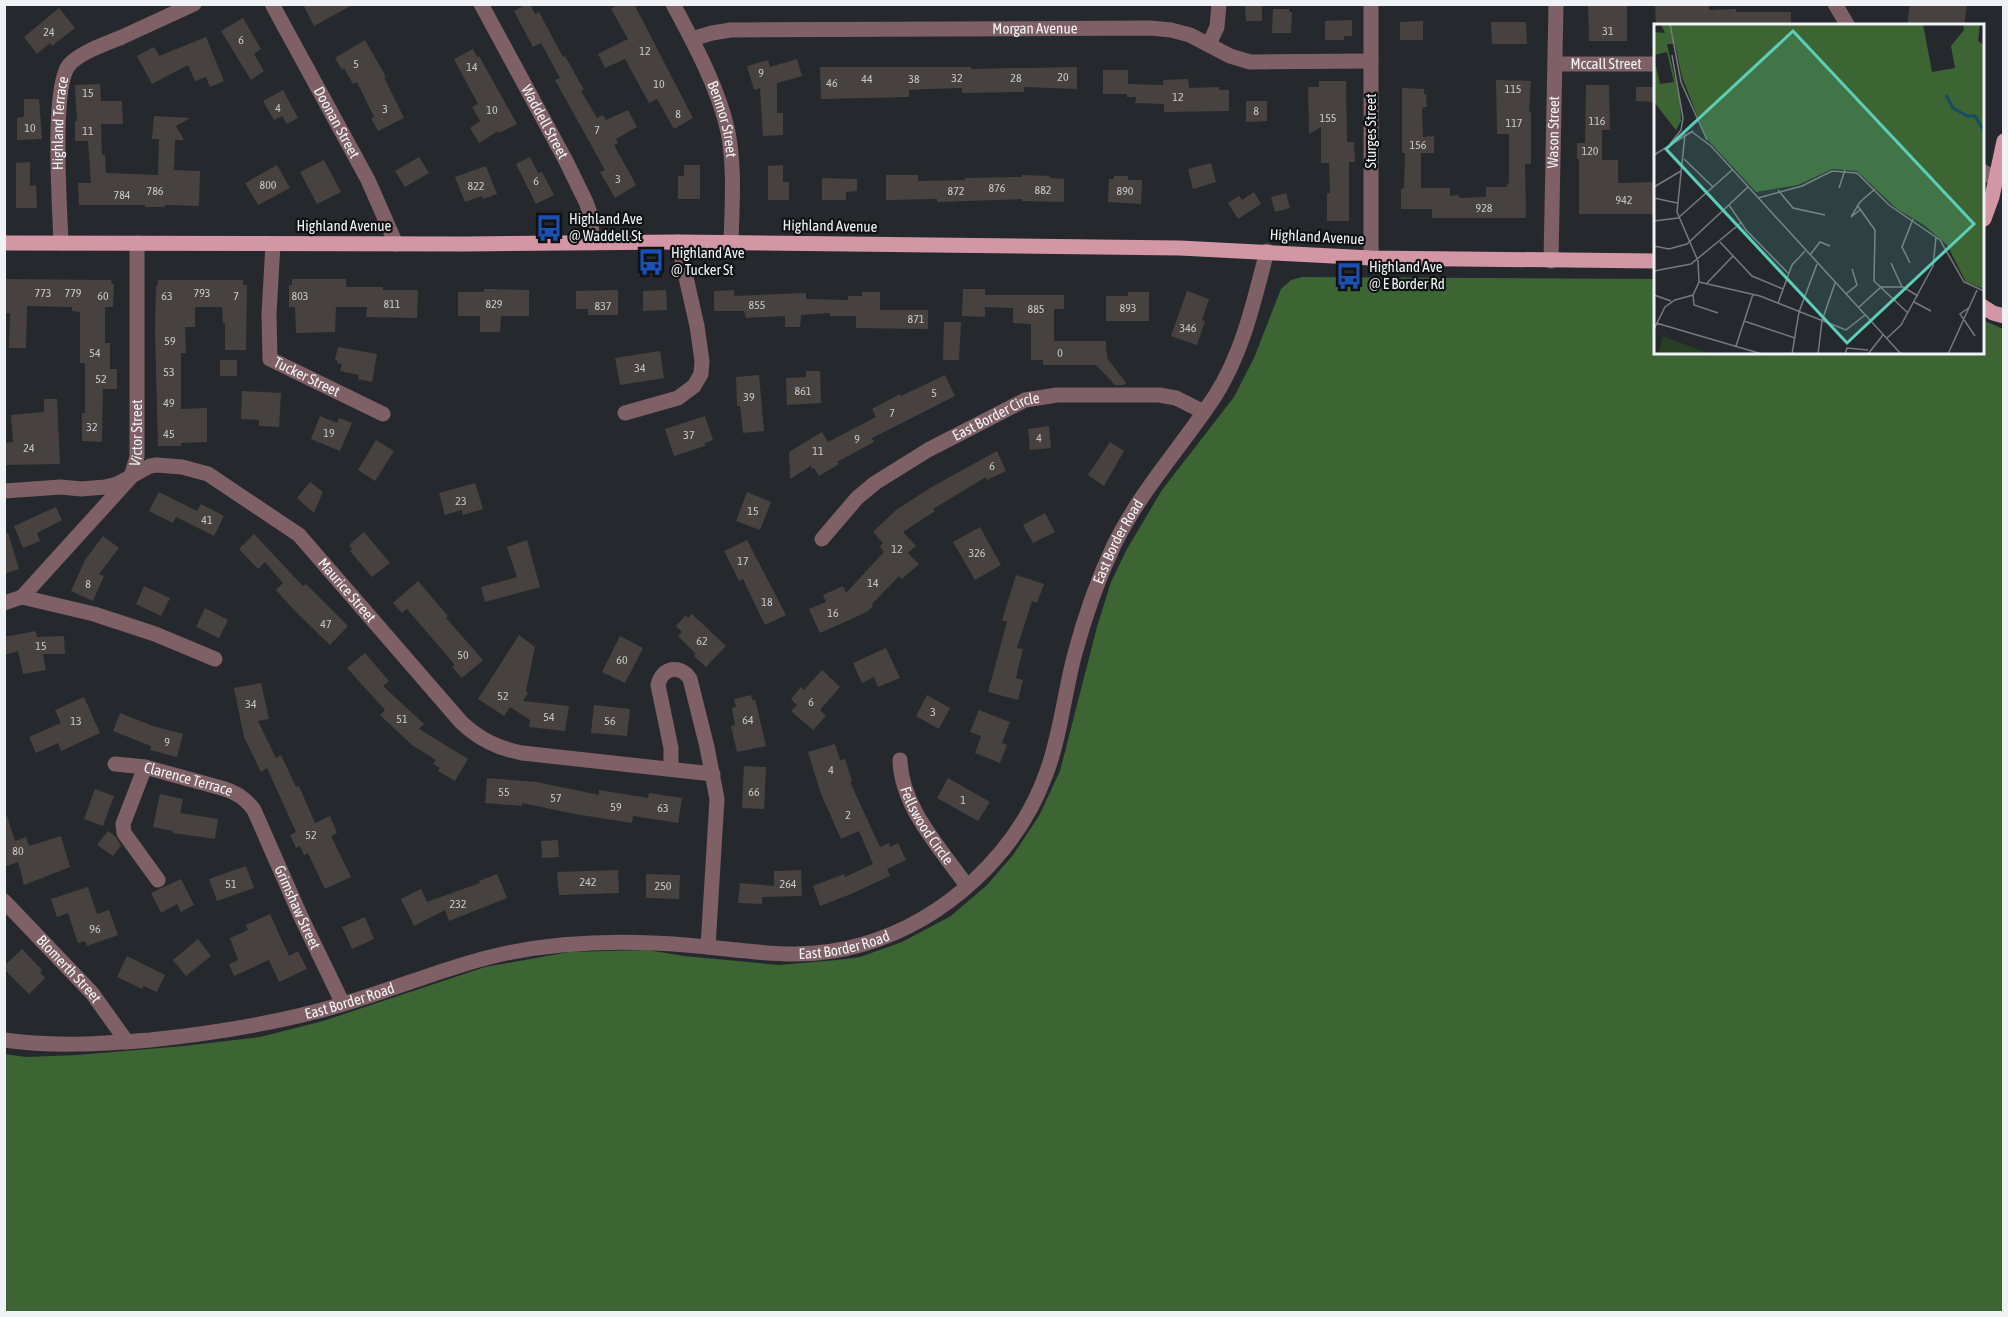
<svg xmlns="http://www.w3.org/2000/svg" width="2008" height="1317" font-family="'Asap Condensed',sans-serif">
<rect width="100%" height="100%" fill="#25292d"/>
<path fill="#3d6534" d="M1302,277L1655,279L1656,352H1982L1983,320L2003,329V1312H5L4,1054L26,1057L77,1055L184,1046L260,1037L323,1021L485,967L569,952L647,950L684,956L779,965L837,960L860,957L902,942L951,916L987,885L1013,855L1039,816L1060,771L1097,627L1111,582L1127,549L1162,490L1234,397L1254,358L1281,289L1291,280Z"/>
<path fill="#47423f" d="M303,4H354L314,26Z
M527,4H530L535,14L539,12L563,57L565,56L584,90L581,91L597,118L603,115L606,120L628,110L637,127L616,139L618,143L614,145L636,185L615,198L600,172L605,170L555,80L560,78L541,43L533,47L514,11Z
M618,4H634L693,118L674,129L657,99L649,103L625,59L605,68L598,54L628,39L611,9Z
M1245,4H1262V21H1246Z
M1588,4H1627V41H1589Z
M1655,4H1709V10L1736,9V12H1791V26H1656Z
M1910,4H1967L1964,26H1907Z
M59,8L75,28L52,46L50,43L37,54L24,37Z
M1273,9H1289V12H1292L1291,33H1272Z
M243,18L261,49L254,54L264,71L251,80L221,31Z
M1352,20V36H1344V40H1325V21Z
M1423,21V40H1400V22Z
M1491,22H1526L1527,44H1492Z
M206,37L224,81L210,87L206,77L195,81L188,65L152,84L137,56L154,47L159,56Z
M365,40L386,77H384L404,118L378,131L371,118L374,117L357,82L353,84L344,68L342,70L335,58Z
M473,49L477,57L479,56L517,124L499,133L498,131L479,143L470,128L480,121L472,107L478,104L454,59Z
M797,59L802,76L777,83V113H783V135L763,136L760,88L754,90L747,66L768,60L770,67Z
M820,67H971V69L1077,67V89L1024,87V92L962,93V88L928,89L909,90V97L821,99Z
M1103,70H1128V90V84L1163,85V80L1188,79L1189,88L1219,87V90H1229V111L1164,112V104L1135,103L1136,97H1127V94H1103Z
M1496,80L1531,81L1529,112H1531V164H1525L1526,218H1432V209H1401V189L1404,188L1405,153H1402V88L1424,89V94H1426L1427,107H1423L1422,111L1423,137L1434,136V153H1421V188H1450V196L1459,195V198L1486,197V187H1507V184L1509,183V134H1497Z
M1319,81H1346L1347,142H1354L1355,162H1349V221H1327V193H1330L1329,163H1321V127L1309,134L1308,87H1319Z
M100,84L101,101H122L123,124H101L102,155H105L106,173L158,175L159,139H152L154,116L190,118L176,126L184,140H175L174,170L200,171L199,206L165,205V207H145V205H79L78,183H91L88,141H75V121H77L75,85Z
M1586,85H1609L1610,130H1602V160H1618V183L1656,182V214H1579V159H1577V143H1585Z
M1636,87H1656V102L1636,101Z
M283,90L298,118L287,124L282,116L274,120L263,101Z
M24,99H39L42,139L17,140V118L24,117Z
M1246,101H1267V121L1246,122Z
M419,157L429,173L405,187L395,171Z
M530,157L538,173L542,172L554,195L536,204L516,164Z
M324,160L341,192L317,204L300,172Z
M30,162V186L36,185L37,208H16V163Z
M1211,163L1216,182L1193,189L1188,169Z
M277,165L290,188L258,205L245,183Z
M684,165H700V199H678V176H684Z
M783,165V182H789V200H768V166Z
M486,166L497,194L483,199L482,196L465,202L455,177Z
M886,175H918V181L965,180V178L1022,177V175L1050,176V178L1064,179V202L1022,201V199L937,202V199L886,200Z
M1114,176H1128V180H1142L1141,204L1108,202L1109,179H1114Z
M822,178L857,179V191L846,192V200H822Z
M1254,192L1261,204L1238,219L1228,203L1239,196L1242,200Z
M1286,193L1290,208L1275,212L1271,197Z
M4,279L111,280L112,284H114L113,307H105V343H110V369H117V389H103L102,442L82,441V413H85V363H80V312L72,311V307L27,306L26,348H9L10,313H4Z
M292,279H346V287H383V290H418L417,318L366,317L367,307H336L335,332L296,333L295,307H289V285H292Z
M158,280H243V285H247L246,350H225V323H223L222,307H195V327H185L186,353H181V409L207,408V442L181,443V446H158L155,330L156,286L158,285Z
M484,289L529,290V316H501L500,332H480V316H458V292H484Z
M963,289H985V295H1064V309H1054V341H1106L1107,358L1126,383L1124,385H1115L1096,365H1043V360H1031V324L1013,323V308L985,307V317L962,316Z
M618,290V315H588V309H576V291Z
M666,290L667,310L643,311V291Z
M734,290V296L806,293V299L848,300V296H862V292H880V310H928V329L856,328V316H830V313L801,315L800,327H785V316L746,318L744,311H714V291Z
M1187,291L1209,299L1202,320L1205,321L1197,345L1171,336Z
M1128,292H1149V321H1106V296H1128Z
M944,322H961L959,360H943Z
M338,347L377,354L372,382L358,379L359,375L340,371L342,364L337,363L338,361L335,360Z
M660,351L664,378L620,385L615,358Z
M220,360H237V376H220Z
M806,371H820L821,403L787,405L786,378L806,377Z
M759,375L764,431L743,433L740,406H737L736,377Z
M945,375L955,396L872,438L874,442L837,462L839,464L819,476L814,468L812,469L811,466L790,479L789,452L822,432L828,442L876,417L872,409L900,394L901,396Z
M242,391L281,393L279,427L259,426V420L241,419Z
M44,399H57L60,464L4,465V443L13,442L11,415L44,412Z
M320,416L337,423L339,418L352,423L340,451L311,439Z
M705,416L713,440L705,443V446L674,456L665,429Z
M1049,426L1051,448L1030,450L1028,429Z
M376,440L394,451L375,481L358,470Z
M1110,442L1124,451L1104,486L1088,475Z
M997,451L1006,471L987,480L986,477L933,509L935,511L903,532L916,546L908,553L919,564L902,579L899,576L872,604L873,606L867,612L820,633L809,609L826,602L823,595L843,586L846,593L884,552L880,546L883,543L873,532L896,510L930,488Z
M310,482L323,492L314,513L297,498Z
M475,483L483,509L463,515L462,510L445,515L439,493Z
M159,492L197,511L201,504L224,516L214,536L176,517L173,523L149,511Z
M747,492L771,502L760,530L736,521Z
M56,507L62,520L37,533L40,541L23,548L14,526Z
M1045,513L1055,532L1033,543L1023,525Z
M980,527L1001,565L975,580L953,542Z
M364,532L390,563L372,577L350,551L352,549L349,545Z
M4,533H8L19,569L4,574Z
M254,534L303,586L306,584L348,626L330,645L294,610L276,590L283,583L265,562L258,569L239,549Z
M103,536L119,548L99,574L104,576L93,601L71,591L85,560Z
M527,540L540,587L485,602L481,587L517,577L507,547Z
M747,540L786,615L765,625L743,579L739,581L724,551Z
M1016,575L1044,584L1037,603L1032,601L1017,648L1023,649L1016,678L1023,680L1018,700L988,692L1007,622L1002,620Z
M418,581L448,616L446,618L483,660L462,678L452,667L455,665L407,609L402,613L393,603Z
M144,586L170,598L161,616L136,604Z
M205,608L228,620L219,638L196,627Z
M692,614L726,646L706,667L694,656L696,654L678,636L682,632L676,626L686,615L688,618Z
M36,631L37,637L64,636L65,654H43L46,670L23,674L18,651L4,655V637Z
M519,635L535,647L526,691L528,693L523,701L569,706L565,731L529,727L530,720L510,707L504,716L478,699Z
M620,636L643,648L625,683L602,672Z
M886,648L900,678L878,687L874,677L862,683L853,663Z
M365,653L389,681L383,686L424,724L419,729L468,759L455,781L438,771L440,768L433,764L436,760L412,745L380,715L385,710L347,668Z
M822,670L840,687L820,710L826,716L813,730L791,711L797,705L791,699L801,687L804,690Z
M261,683L269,719L258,721L276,758L281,755L296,787L299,786L315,823L330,816L337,833L331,836L351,877L325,889L308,853L304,855L300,846L296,848L290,835L296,832L267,768L261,772L244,737L234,688Z
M751,695L752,700L755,699L766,746L737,752L731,726L735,725L732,708L736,707L734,699Z
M927,695L950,708L939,729L916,716Z
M84,697L100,733L61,751L58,743L36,753L29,737L61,723L55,710Z
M594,705L630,709L627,736L591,733Z
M979,710L1010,722L1002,743L1007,745L1000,763L975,753L981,736L970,732Z
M120,713L153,726L183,734L177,757L150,750L151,746L113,731Z
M835,744L840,760L845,759L852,781L850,782L880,847L889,843L890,847L898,843L906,860L887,869L890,876L851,894L820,906L813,886L844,874L845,877L873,864L859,831L841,839L821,794L808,752Z
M744,766L766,767L764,809L742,808Z
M487,778L537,782L599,795V790L648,798L649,793L682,798L678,823L633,816L632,823L575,814L522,803V806L485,803Z
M948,778L990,802L978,821L937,798Z
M95,789L114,796L103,826L84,819Z
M160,794L183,799L180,813L218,819L215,839L173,833V831L153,827Z
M4,816H7L15,841L26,837L29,846L61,836L70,867L24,885L18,862L4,867Z
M108,831L115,836L121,845L113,856L97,845Z
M558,840L559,857L542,858L541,841Z
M246,866L254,888L217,901L209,879Z
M618,870L619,893L559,895L557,872Z
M801,870L802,896L762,897V904L738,903L740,883L774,886V871Z
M497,874L507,898L449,921L445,910L414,926L401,899L421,889L427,902L480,883L479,881Z
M646,874L680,875L679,899L646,898Z
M181,879L194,905L181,912L177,904L161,913L151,893Z
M88,887L97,914L109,910L118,935L87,946L85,941L78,943L68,913L57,917L51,899Z
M270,914L289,956L298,951L307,969L279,982L269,960L234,976L229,964L238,960L230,938L248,930L246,925Z
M365,917L374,939L352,949L342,927Z
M198,939L211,956L186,976L173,960Z
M22,949L42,970L40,972L45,978L29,994L4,969V966Z
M127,956L165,975L157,992L143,986L142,989L117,977Z"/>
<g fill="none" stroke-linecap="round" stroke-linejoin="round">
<g stroke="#7e6066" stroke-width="15">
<path id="s1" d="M272,4L368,180L396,244"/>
<path id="s2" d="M481,4L566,161L586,202L591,216L592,243"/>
<path id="s3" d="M673,4C694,43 719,89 728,132C735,169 732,206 731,243"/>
<path d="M1371,4V258"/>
<path d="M1835,4L1848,26"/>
<path id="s4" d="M692,39L712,33L731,30L1150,28L1171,30L1190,35L1230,56L1250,62L1371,61"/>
<path d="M1209,44L1217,27L1219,4"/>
<path id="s5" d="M1555,64H1656"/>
<path d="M1982,171L1996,179"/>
<path id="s6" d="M61,243C60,210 51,87 69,65C80,52 108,43 122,37C146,26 170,15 194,4"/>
<path id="s7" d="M273,244L269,314L270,359L383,414"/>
<path id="s8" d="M1551,261L1556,4"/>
<path d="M625,413L678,398L694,386L701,374L702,361L697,326L678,242"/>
<path id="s9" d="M4,491L61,487L81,489L105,487L117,484L150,466L157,465L182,467L208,474L299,535L461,722C479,739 497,748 522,753L713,774"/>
<path id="s10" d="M822,539L857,498L875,483L928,450L1025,400L1057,395H1159L1176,398L1204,412"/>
<path d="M22,597L94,614L155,634L215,659"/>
<path id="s11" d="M4,603L22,597L131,477L137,457V243"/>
<path id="s12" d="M900,760C901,807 941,849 967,886"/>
<path id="s13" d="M115,764L145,767L225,789C238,794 245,798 254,810L301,917L343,1004"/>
<path d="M145,767L123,824L124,833L158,880"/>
<path d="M671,769V748L658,685C662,667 680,664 690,679L707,747L717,799L708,947"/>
<path id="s14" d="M4,901L92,993L127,1042"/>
<path id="s15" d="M4,1040C53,1047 101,1044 150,1040C215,1033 281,1023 343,1004C398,988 451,965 507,953C566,941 626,940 686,945C750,950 800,963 864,944C945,920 1017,854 1046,774C1060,737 1064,696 1074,657C1084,619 1097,581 1114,545C1141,490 1182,446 1215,396C1243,352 1254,301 1267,251"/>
</g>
<path stroke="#d396a4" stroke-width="15" d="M1984,219L1992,197L2004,141
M4,243L465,244L678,242L1180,248L1371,258L1656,261
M1982,306L1993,313L2004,316"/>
</g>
<defs>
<symbol id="bus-bare" viewBox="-9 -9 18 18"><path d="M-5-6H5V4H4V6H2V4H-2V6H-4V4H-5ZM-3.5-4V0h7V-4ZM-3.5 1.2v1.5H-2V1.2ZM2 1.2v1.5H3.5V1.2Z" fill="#1a4fb4" stroke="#101213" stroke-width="2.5" paint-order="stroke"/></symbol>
</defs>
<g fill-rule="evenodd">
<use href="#bus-bare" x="530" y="209" width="38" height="38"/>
<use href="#bus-bare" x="632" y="243" width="38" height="38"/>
<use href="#bus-bare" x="1330" y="257" width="38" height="38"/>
</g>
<g text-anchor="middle" stroke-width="4.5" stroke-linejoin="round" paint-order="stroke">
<g font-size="12" fill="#c6c7c8">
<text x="1608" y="35">31</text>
<text x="49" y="36">24</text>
<text x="241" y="44">6</text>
<text x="645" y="55">12</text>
<text x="356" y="68">5</text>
<text x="472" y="71">14</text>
<text x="761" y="77">9</text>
<text x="1063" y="81">20</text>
<text x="957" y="82">32</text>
<text x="1016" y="82">28</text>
<text x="867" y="83">44</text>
<text x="914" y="83">38</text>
<text x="832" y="87">46</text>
<text x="659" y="88">10</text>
<text x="1513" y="93">115</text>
<text x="88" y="97">15</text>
<text x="1178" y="101">12</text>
<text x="278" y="112">4</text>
<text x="385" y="113">3</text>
<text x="492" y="114">10</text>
<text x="1256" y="115">8</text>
<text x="678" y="118">8</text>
<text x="1328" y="122">155</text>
<text x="1597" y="125">116</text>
<text x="1514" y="127">117</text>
<text x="30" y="132">10</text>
<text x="597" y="134">7</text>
<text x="88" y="135">11</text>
<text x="1418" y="149">156</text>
<text x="1590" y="155">120</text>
<text x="618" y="183">3</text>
<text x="536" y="185">6</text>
<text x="268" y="189">800</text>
<text x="476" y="190">822</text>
<text x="997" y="192">876</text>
<text x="1043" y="194">882</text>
<text x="155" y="195">786</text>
<text x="956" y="195">872</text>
<text x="1125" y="195">890</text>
<text x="122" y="199">784</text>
<text x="1624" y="204">942</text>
<text x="1484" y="212">928</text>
<text x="43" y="297">773</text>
<text x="73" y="297">779</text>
<text x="202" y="297">793</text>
<text x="103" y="300">60</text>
<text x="167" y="300">63</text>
<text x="236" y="300">7</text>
<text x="300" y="300">803</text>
<text x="392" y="308">811</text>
<text x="494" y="308">829</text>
<text x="757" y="309">855</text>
<text x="603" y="310">837</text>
<text x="1128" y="312">893</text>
<text x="1036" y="313">885</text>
<text x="916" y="323">871</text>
<text x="1188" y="332">346</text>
<text x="170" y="345">59</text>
<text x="95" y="357">54</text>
<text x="1060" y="357">0</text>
<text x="640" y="372">34</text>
<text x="169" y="376">53</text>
<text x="101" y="383">52</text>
<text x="803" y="395">861</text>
<text x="934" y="397">5</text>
<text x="749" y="401">39</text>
<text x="169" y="407">49</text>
<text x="892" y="417">7</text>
<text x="92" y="431">32</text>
<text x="329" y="437">19</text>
<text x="169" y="438">45</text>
<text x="689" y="439">37</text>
<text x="1039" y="442">4</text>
<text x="857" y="443">9</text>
<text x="29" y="452">24</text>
<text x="818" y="455">11</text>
<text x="992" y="470">6</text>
<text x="461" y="505">23</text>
<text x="753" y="515">15</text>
<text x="207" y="524">41</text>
<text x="897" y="553">12</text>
<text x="977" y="557">326</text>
<text x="743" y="565">17</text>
<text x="873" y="587">14</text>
<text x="88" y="588">8</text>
<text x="767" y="606">18</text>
<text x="833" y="617">16</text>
<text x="326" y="628">47</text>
<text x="702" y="645">62</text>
<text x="41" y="650">15</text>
<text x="463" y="659">50</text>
<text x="622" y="664">60</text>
<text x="503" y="700">52</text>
<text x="811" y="706">6</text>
<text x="251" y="708">34</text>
<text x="933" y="716">3</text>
<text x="549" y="721">54</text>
<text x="402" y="723">51</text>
<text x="748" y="724">64</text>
<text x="76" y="725">13</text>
<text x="610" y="725">56</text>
<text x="167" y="746">9</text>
<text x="831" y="774">4</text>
<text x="504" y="796">55</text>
<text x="754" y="796">66</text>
<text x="556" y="802">57</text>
<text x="963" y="804">1</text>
<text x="616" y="811">59</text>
<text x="663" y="812">63</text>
<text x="848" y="819">2</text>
<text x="311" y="839">52</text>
<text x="18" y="855">80</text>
<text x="588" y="886">242</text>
<text x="231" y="888">51</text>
<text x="788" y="888">264</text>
<text x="663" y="890">250</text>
<text x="458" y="908">232</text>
<text x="95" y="933">96</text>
</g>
<g font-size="15" fill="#f0f3f5" stroke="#101213">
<text dy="5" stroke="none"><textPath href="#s4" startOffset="344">Morgan Avenue</textPath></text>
<text dy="5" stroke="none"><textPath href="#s5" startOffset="51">Mccall Street</textPath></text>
<text dy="5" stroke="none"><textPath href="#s3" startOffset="126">Benmor Street</textPath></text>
<text dy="5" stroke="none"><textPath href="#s2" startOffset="134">Waddell Street</textPath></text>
<text dy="5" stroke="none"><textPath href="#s6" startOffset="120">Highland Terrace</textPath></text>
<text dy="5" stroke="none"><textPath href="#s1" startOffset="135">Doonan Street</textPath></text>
<text transform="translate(1371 131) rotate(-90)" y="5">Sturges Street</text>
<text dy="5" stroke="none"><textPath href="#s8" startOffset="129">Wason Street</textPath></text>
<text x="344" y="231">Highland Avenue</text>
<text transform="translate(830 226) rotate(1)" y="5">Highland Avenue</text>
<text transform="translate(1317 237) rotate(3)" y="5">Highland Avenue</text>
<text dy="5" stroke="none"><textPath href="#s7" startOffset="156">Tucker Street</textPath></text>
<text dy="5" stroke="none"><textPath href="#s10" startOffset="216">East Border Circle</textPath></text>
<text dy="5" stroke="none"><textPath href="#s11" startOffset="226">Victor Street</textPath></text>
<text dy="5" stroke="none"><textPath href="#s15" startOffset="1376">East Border Road</textPath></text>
<text dy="5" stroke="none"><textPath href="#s9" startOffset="393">Maurice Street</textPath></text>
<text dy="5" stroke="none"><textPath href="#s13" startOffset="75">Clarence Terrace</textPath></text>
<text dy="5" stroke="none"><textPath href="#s12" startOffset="72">Fellswood Circle</textPath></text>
<text dy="5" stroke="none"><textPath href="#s13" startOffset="256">Grimshaw Street</textPath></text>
<text dy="5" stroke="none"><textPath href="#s15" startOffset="854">East Border Road</textPath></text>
<text dy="5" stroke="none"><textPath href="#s14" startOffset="94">Blomerth Street</textPath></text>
<text dy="5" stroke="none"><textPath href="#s15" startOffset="350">East Border Road</textPath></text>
</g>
<g font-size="15" fill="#f0f3f5" stroke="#101213" text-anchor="start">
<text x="569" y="224">Highland Ave<tspan x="569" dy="17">@ Waddell St</tspan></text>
<text x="671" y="258">Highland Ave<tspan x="671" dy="17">@ Tucker St</tspan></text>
<text x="1369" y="272">Highland Ave<tspan x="1369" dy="17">@ E Border Rd</tspan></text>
</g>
</g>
<g transform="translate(1654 24)">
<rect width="330" height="330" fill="#25292d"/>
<path d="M9,312L56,330H4Z" fill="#293f24"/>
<path d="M7,0H269L278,48L301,44L297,22L310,6L309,0H326L324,17L330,21V265L312,258L293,221L270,201L243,185L203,147L178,145L144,161L102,168L52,114L28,53L21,20H13L26,77L27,97L22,106L0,78V34L6,60L20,58L13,28L0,31V8L11,9Z" fill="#3d6534"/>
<path fill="none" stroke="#154c66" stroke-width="3" d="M292,71L299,84L313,92H321L330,107"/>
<path fill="none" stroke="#767a7d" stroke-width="1.5" d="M16,0L27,58L53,116M38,108L57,122L247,330M16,120L27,106L29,94L18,31M0,131L39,107M30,135L59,163M0,163L27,147M185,164L191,146M124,166L139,184L171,191M0,174L23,179M104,174L148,162L178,147L203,149L235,181L286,216L310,258L330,267M75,181L92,206L134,249M203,181L221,206L220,257L254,289M207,185L197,193L206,178L221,165M0,197L24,194L78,146M66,218L98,252L129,265M0,222L15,225L33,220L94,163M156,231L166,218L176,222M237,239L248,263M256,239L248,223L259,195M0,247L37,240L88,198M45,258L106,272L192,306L211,291M53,259L79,232M192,270L203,261L198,245M0,271L17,277M39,271L40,281L64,289M260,278L277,287M124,279L138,241L151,227M316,283L306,290L321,312M204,284L227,263H249L264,272M90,297L141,314M2,299L108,330M0,305L11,283L21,276L39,271L45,258L44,237L23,188L31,110M233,314L247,301L279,242L282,213M82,322L99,270M138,330L145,288L163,240M164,330L168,297L181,259M191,330L193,324L214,326M214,330L229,311M294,330L323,266"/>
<path fill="#5cceba" fill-opacity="0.15" stroke="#5cceba" stroke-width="3" d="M139,7L320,200L193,319L12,125Z"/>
<rect width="330" height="330" fill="none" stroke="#f0f3f5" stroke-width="3"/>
</g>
<rect width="2008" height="1317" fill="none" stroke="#f0f3f5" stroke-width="12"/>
</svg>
